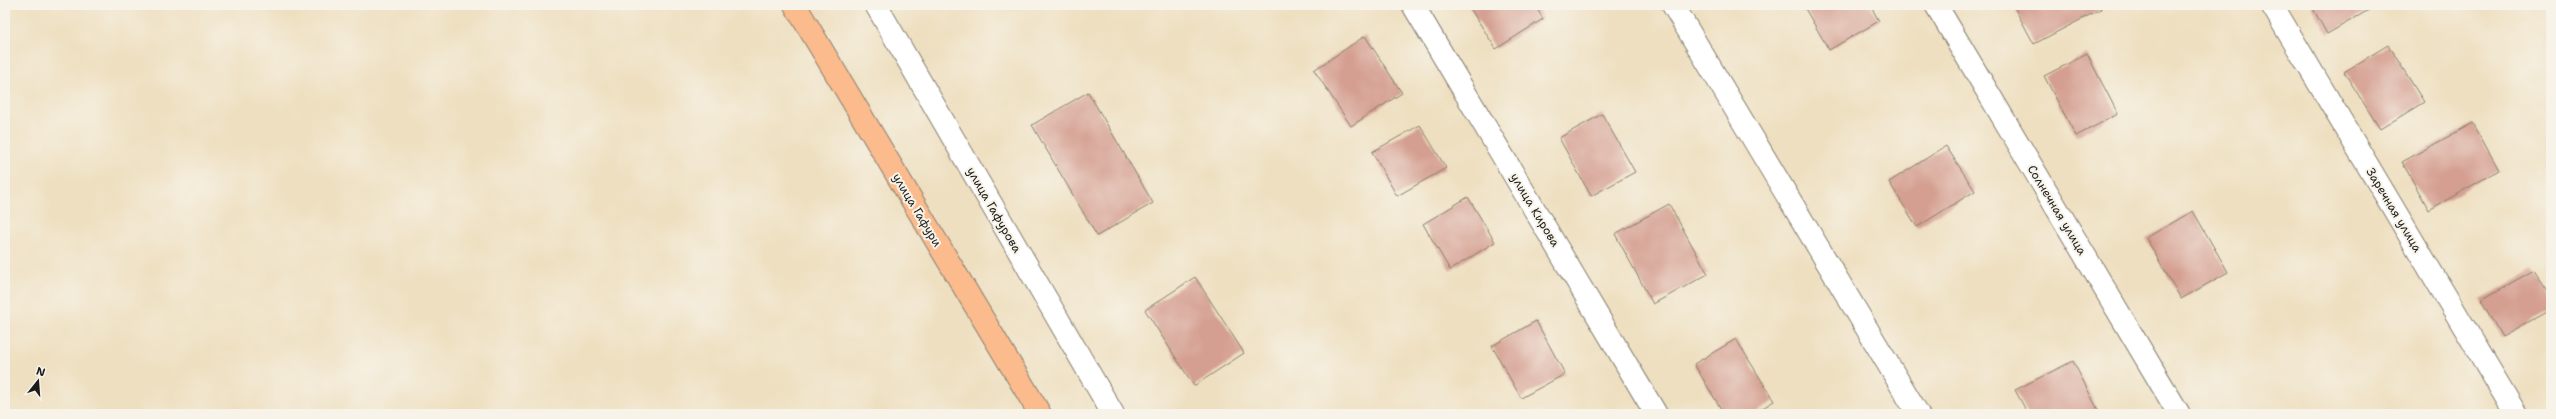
<svg xmlns="http://www.w3.org/2000/svg" width="2556" height="419" font-family="'Shantell Sans',sans-serif">
<rect width="100%" height="100%" fill="#f7f3e8"/>
<filter id="ink" filterUnits="userSpaceOnUse"><feTurbulence type="fractalNoise" baseFrequency=".025" numOctaves="2"/><feDisplacementMap in="SourceGraphic" scale="8" xChannelSelector="R" yChannelSelector="G"/><feConvolveMatrix kernelMatrix="1 2 1 2 8 2 1 2 1" color-interpolation-filters="sRGB"/></filter>
<filter id="wash" filterUnits="userSpaceOnUse"><feTurbulence type="fractalNoise" baseFrequency=".012" numOctaves="4" result="noise"/><feDisplacementMap in="SourceGraphic" scale="16" xChannelSelector="R" yChannelSelector="G"/><feGaussianBlur stdDeviation="0.9" result="paint"/><feColorMatrix in="noise" values="0 0 0 0 0 0 0 0 0 0 0 0 0 0 0 0 0 1.4 0 .05"/><feComposite in="paint" operator="in"/></filter>
<g filter="url(#wash)">
<rect width="100%" height="100%" fill="#eedfc0"/>
<g id="blocks">
<path fill="#d49e90" d="M1468,5H1535L1543,19L1496,49Z
M1803,5H1870L1879,21L1829,50Z
M2013,5H2099L2101,9L2034,44Z
M2311,5H2373L2374,7L2327,34Z
M1365,36L1402,93L1351,126L1314,70Z
M2388,45L2424,102L2380,129L2344,72Z
M2087,54L2118,114L2076,136L2044,76Z
M1088,92L1153,203L1097,236L1032,125Z
M1602,114L1635,172L1591,196L1559,138Z
M2473,123L2499,170L2429,210L2402,162Z
M1420,125L1446,168L1397,196L1372,152Z
M1946,146L1975,191L1917,227L1889,182Z
M1468,197L1495,242L1450,270L1423,224Z
M1669,204L1708,274L1653,304L1615,234Z
M2193,211L2228,272L2181,299L2146,238Z
M2534,270L2551,299V310L2502,337L2481,300Z
M1195,277L1244,353L1194,386L1145,310Z
M1536,321L1565,374L1521,398L1492,346Z
M1736,339L1774,401L1753,414H1724L1694,364Z
M2073,361L2100,414H2028L2015,390Z"/>
</g>
</g>
<g filter="url(#ink)">
<use href="#blocks" fill-opacity="0" stroke="#857e6e" stroke-width="1"/>
<g fill="none" stroke-linecap="round" stroke-linejoin="round">
<defs>
<path id="minor" d="M876,5L1113,414
M1413,5L1656,414
M1673,5L1918,414
M1936,5L2179,414
M2272,5L2516,414"/>
<path id="major" d="M795,5L1040,414"/>
</defs>
<use href="#minor" stroke="#857e6e" stroke-width="24"/>
<use href="#major" stroke="#857e6e" stroke-width="24"/>
<use href="#minor" stroke="#fff" stroke-width="22"/>
<use href="#major" stroke="#fbbb8d" stroke-width="22"/>
</g>
</g>
<g text-anchor="middle" stroke-width="4" stroke-linejoin="round" paint-order="stroke">
<g font-size="12" fill="#1c1c1c" stroke="#f7f3e8">
<text transform="translate(917 210) rotate(59)" y="4">улица Гафури</text>
<text transform="translate(994 210) rotate(60)" y="4">улица Гафурова</text>
<text transform="translate(1535 210) rotate(59)" y="4">улица Кирова</text>
<text transform="translate(2057 210) rotate(59)" y="4">Солнечная улица</text>
<text transform="translate(2394 210) rotate(59)" y="4">Заречная улица</text>
</g>
</g>
<rect width="2556" height="419" fill="none" stroke="#f7f3e8" stroke-width="20"/>
<g transform="translate(38 381) rotate(17)" stroke="#f7f3e8" stroke-width="3" paint-order="stroke">
<path d="M0-3L7 15L0 10L-7 15Z" fill="#1c1c1c"/>
<text y="-6" font-size="11" font-weight="bold" text-anchor="middle" fill="#1c1c1c">N</text>
</g>
</svg>
